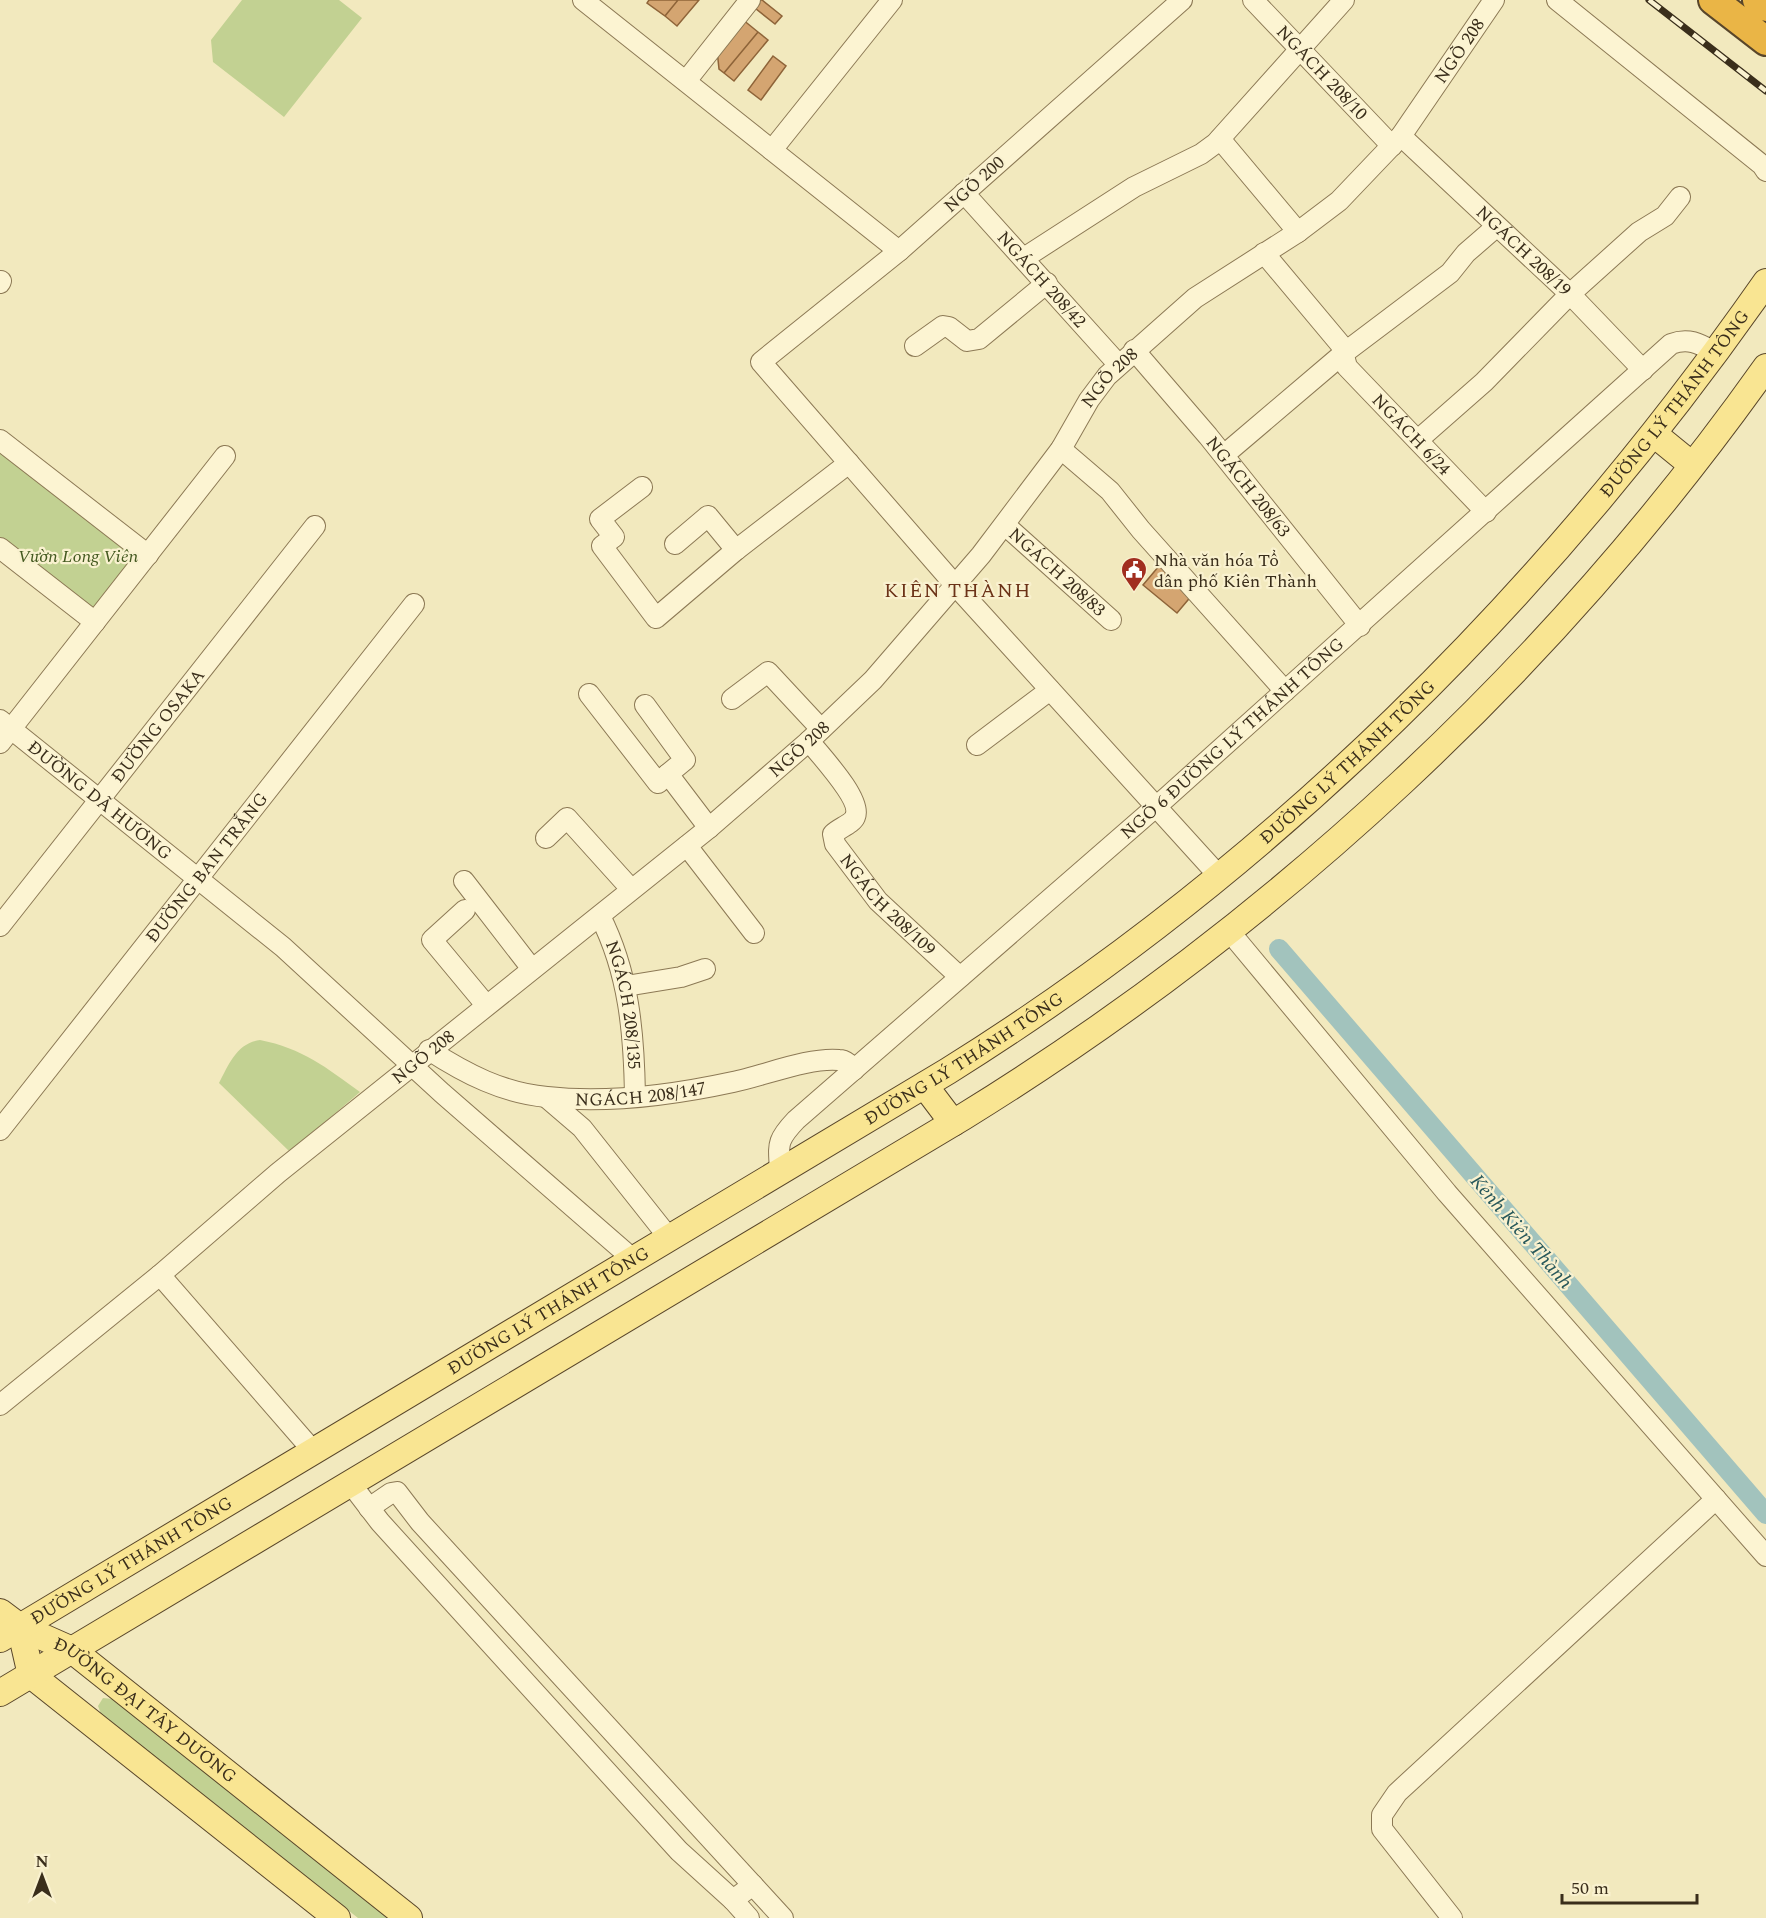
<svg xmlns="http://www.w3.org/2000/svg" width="1766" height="1918" font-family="Spectral,serif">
<rect width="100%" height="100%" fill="#f2e9be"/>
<path fill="#c2d192" d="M242,0H339L362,18L284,117L213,62L211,40Z
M0,440L148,555L94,623L0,549Z
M260,1040C302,1048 327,1068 360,1092L290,1152L219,1083C229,1064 237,1043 260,1040Z
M103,1698L113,1699L389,1918H358L101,1714L98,1706Z"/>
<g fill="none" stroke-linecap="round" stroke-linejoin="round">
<path stroke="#a2c3bd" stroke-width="20" d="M1279,949L1766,1514"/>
</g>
<path fill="#d4a571" stroke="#8e6439" stroke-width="1.5" d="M649,0H678L665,16L647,3Z
M678,0H699L677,26L665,16Z
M755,0H762L782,16L775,24L751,5Z
M742,19L758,32L724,73L719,69L717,50Z
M758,32L768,40L734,81L724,73Z
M773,56L786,66L761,100L748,90Z
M1159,566L1193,594L1177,613L1143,585Z"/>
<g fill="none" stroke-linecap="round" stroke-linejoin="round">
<defs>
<g id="minor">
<path d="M583,0L899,251"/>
<path d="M1182,0L899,251L761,362L955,585L1219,876"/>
<path id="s1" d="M1253,0L1392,146"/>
<path d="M1557,0L1762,165L1766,171"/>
<path d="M686,81L750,0"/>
<path id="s2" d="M1401,136L1570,294L1643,370"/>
<path d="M1220,139L1298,232"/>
<path d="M772,150L892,0"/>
<path id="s3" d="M964,193L1118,364"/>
<path id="s4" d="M1264,253L1341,345L1347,367L1486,512"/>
<path d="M1024,258L1134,187L1201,154L1216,143L1344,0"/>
<path d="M0,283L1,281"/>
<path d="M915,346L943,326L949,327L967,341L979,339L1047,283"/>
<path id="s5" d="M1134,350L1208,436L1360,626"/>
<path d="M0,440L148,555"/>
<path d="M1418,440L1484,382L1570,294L1639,232L1665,216L1680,197"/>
<path d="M1061,449L1110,491L1141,530L1285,691"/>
<path d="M1224,455L1344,353L1450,273L1466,253L1496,227"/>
<path d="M642,487L600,519L614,537L602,546L656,618L736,550L849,463"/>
<path id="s6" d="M1005,525L1111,620"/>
<path d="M675,544L708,516L736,550"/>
<path d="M0,548L95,622"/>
<path d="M589,694L658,783L668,774L709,828"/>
<path d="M732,699L768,672L821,729"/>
<path d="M645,705L685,760L668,774"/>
<path id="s7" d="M0,720L283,947L442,1093L634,1260"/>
<path id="s8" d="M809,741C819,754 863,800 855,817C852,824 839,828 833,834L835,844L878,901L960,977"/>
<path d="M0,743L225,456"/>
<path d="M977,745L1050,690"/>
<path d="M546,838L567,818L631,889"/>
<path d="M687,846L754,933"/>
<path d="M464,881L532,969"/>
<path d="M465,910L432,940L486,1005"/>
<path id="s9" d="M600,916C629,973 634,1033 635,1096"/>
<path id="s10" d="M0,926L315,526"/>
<path d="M1229,931L1447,1193L1766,1556"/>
<path d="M626,986L681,977L705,969"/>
<path id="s11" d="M429,1050C466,1074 503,1093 547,1097C608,1104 673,1095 733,1082C763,1076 809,1057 839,1060C846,1060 850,1065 854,1070"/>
<path d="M547,1098L582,1128L670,1239"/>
<path id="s12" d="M0,1130L414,604"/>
<path id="s13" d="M780,1173C779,1145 775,1142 796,1120L1166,798L1671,344C1689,337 1700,344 1716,353"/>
<path d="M160,1275L314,1452"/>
<path id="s14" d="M0,1405L160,1275L278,1173L709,828L809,741L873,680L981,555L1061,449L1089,400L1107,376L1195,298L1298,232L1339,201L1401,136L1494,0"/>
<path d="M351,1484L380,1522L679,1851L733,1900L753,1885"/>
<path d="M369,1508L391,1493L397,1492L420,1522L783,1918"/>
<path d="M733,1900L749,1918"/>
<path d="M1452,1918L1382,1829V1815L1397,1793L1716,1499"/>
</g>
<g id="major">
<path d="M1654,434L1692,465"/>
<path d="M925,1086L953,1123"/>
<path id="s15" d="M0,1612L20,1627L72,1650L409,1918"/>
<path d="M20,1627L31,1675L337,1918"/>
<path id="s16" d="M0,1639L948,1071C1273,868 1547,595 1766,282"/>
<path d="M0,1693L963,1117C1276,924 1553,667 1766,367"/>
</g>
<path id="highway" d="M1713,0L1766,41
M1757,0L1766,7"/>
</defs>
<use href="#minor" stroke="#8c7955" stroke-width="22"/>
<use href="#major" stroke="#59462a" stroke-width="28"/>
<use href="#highway" stroke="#59462a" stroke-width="32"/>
<use href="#minor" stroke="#fcf4d2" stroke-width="20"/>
<use href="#major" stroke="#f9e592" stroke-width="26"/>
<use href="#highway" stroke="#eab546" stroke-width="28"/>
<defs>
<path id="rail" d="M1649,0L1766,91"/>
</defs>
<use href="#rail" stroke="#3a2e1b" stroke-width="7"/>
<use href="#rail" stroke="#f9f1cf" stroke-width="4.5" stroke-dasharray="14" stroke-linecap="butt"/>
</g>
<defs>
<symbol id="civic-pin" viewBox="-11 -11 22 30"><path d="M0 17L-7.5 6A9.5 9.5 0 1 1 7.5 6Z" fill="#a12e20" stroke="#f9f1cf"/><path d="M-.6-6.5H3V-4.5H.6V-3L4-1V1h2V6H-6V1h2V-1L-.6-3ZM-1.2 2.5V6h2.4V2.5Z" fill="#fff"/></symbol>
</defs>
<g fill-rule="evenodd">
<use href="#civic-pin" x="1119" y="555" width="30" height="40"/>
</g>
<g text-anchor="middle" stroke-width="4.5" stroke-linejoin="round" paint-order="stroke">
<g font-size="18" fill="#3a2e1b" stroke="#f9f1cf">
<text dy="6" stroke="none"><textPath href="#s14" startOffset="2004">NGÕ 208</textPath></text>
<text dy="6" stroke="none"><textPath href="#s1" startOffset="100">NGÁCH 208/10</textPath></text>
<text transform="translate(974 184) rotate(-42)" y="6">NGÕ 200</text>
<text dy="6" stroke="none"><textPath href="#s2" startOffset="168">NGÁCH 208/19</textPath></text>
<text dy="6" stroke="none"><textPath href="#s3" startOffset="116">NGÁCH 208/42</textPath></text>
<text dy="6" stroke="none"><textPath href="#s14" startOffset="1520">NGÕ 208</textPath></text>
<text dy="6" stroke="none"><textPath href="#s16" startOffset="2097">ĐƯỜNG LÝ THÁNH TÔNG</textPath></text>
<text dy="6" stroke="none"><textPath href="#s4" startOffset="236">NGÁCH 6/24</textPath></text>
<text dy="6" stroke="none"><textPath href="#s5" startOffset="178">NGÁCH 208/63</textPath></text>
<text dy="6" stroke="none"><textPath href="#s6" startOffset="70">NGÁCH 208/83</textPath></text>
<text dy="6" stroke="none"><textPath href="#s10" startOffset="255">ĐƯỜNG OSAKA</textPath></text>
<text dy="6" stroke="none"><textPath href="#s13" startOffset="638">NGÕ 6 ĐƯỜNG LÝ THÁNH TÔNG</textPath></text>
<text dy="6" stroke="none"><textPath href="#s14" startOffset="1034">NGÕ 208</textPath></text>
<text dy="6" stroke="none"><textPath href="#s16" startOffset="1611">ĐƯỜNG LÝ THÁNH TÔNG</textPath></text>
<text dy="6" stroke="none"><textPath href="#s7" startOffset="128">ĐƯỜNG DÃ HƯƠNG</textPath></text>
<text dy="6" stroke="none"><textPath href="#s12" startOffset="334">ĐƯỜNG BAN TRẮNG</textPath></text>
<text dy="6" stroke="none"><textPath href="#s8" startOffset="210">NGÁCH 208/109</textPath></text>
<text dy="6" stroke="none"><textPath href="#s9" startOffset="93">NGÁCH 208/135</textPath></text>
<text dy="6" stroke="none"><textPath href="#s14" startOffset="548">NGÕ 208</textPath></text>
<text dy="6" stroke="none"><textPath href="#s16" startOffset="1125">ĐƯỜNG LÝ THÁNH TÔNG</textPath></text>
<text dy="6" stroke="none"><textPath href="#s11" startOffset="222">NGÁCH 208/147</textPath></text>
<text dy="6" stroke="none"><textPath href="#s16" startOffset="639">ĐƯỜNG LÝ THÁNH TÔNG</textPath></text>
<text dy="6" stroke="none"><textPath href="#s16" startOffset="153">ĐƯỜNG LÝ THÁNH TÔNG</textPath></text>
<text dy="6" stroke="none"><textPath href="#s15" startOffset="176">ĐƯỜNG ĐẠI TÂY DƯƠNG</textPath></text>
</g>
<g font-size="18" font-style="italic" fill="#445920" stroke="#f9f1cf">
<text x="78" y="562">Vườn Long Viên</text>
</g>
<g font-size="18" fill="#3a2e1b" stroke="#f9f1cf" text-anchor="start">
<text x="1154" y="566">Nhà văn hóa Tổ<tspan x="1154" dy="21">dân phố Kiên Thành</tspan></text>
</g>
<g font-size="20" letter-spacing="1.5" fill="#6b3217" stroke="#f9f1cf">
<text x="958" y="597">KIÊN THÀNH</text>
</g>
<g font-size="20" font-style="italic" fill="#29595b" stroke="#f9f1cf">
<text transform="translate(1522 1231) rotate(49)" y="7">Kênh Kiên Thành</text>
</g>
</g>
<g transform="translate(42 1876)" stroke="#f9f1cf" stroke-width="4.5" paint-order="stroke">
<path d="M0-4.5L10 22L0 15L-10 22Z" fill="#3a2e1b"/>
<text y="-9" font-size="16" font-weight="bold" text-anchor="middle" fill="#3a2e1b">N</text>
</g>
<path d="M1562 1894v9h135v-9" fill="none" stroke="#3a2e1b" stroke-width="3"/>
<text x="1571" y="1894" font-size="18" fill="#3a2e1b" stroke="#f9f1cf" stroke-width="4.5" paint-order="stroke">50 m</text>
</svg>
